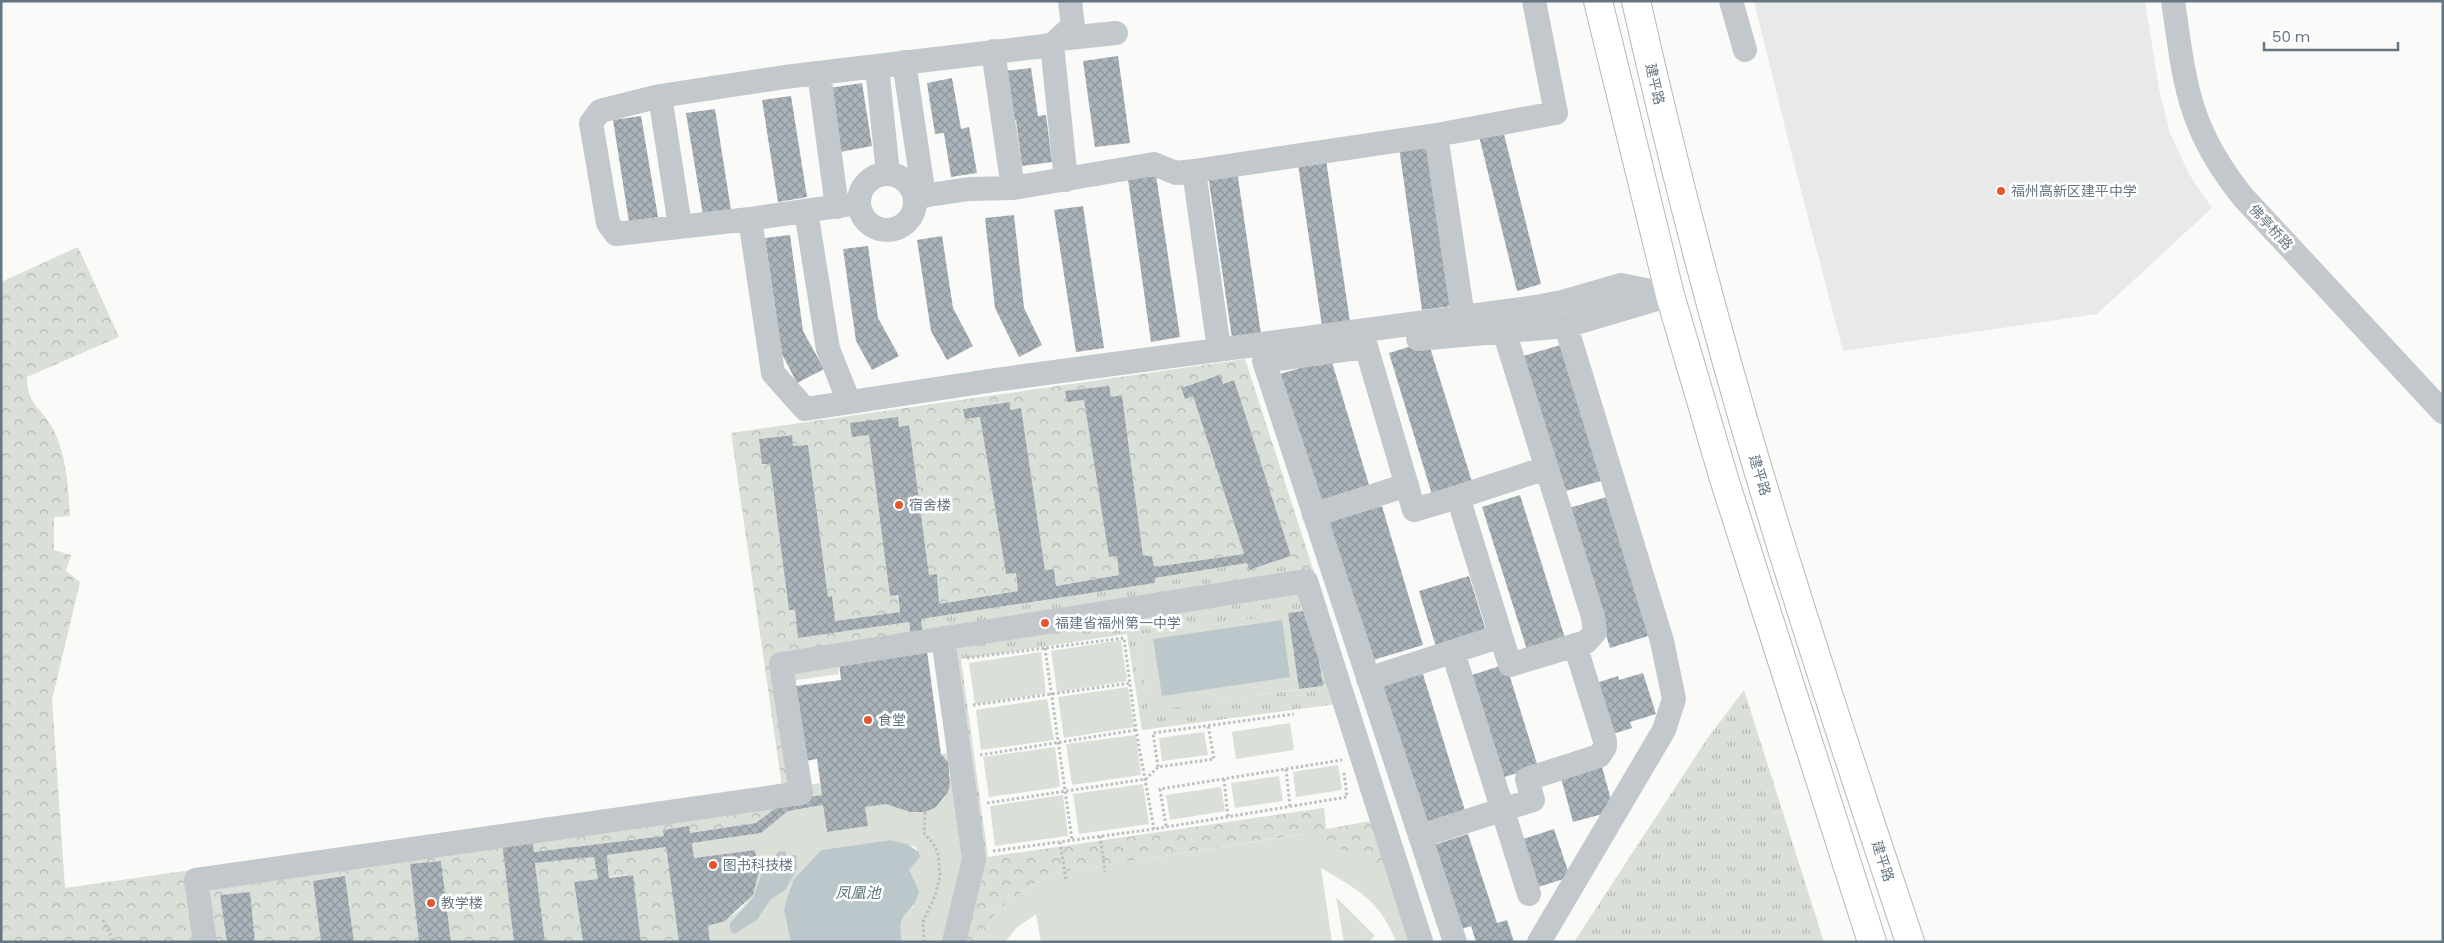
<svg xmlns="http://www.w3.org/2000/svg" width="2444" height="943" font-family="Poppins,'Noto Sans SC',sans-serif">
<defs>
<pattern id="forest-crowns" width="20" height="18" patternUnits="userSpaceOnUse" patternTransform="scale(1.25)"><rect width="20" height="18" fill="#dadfd7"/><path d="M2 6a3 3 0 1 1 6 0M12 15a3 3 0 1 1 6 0" fill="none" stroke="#b4b9b4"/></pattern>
<pattern id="park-tufts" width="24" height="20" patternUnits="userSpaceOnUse" patternTransform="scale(1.25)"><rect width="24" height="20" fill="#dadfd7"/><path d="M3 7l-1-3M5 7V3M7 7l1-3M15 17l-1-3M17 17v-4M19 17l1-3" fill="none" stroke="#b4b9b4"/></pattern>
<pattern id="building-cross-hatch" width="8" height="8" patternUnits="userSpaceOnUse" patternTransform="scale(1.25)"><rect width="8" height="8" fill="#aab3b9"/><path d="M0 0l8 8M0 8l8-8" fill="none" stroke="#8e969c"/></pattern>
</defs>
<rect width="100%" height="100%" fill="#fafaf8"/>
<path fill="#e8e9e9" d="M1754,1H2145L2159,89L2170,133L2189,174L2212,208L2097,314L1843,351L1791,152Z"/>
<path fill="#dadfd7" d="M1288,613L1299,689L1148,712L1137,635Z
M1121,640L1127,681L1057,692L1051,651Z
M1041,652L1046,693L975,704L969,663Z
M837,655L839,674L783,682L781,664Z
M1128,687L1134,727L1064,738L1058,697Z
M1047,699L1054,740L981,750L976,710Z
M1290,723L1294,750L1236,759L1232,732Z
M1204,732L1208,755L1162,761L1159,738Z
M1136,735L1141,775L1072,785L1066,744Z
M1055,747L1060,787L989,797L983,757Z
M959,750L974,859L954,942H902C898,922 899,919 914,906L909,870L920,857L916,847L890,840L821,850L794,879L786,900L784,910L792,940L791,942H710L708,926C748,915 761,889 755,850L694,858L692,843L761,833L788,811L823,805L827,832L868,826L865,807C872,806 878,804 885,804C894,804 902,811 911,812C929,814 945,804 949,786C952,775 949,763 941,754Z
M1338,765L1342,790L1296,797L1293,772Z
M1279,776L1283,801L1235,808L1231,783Z
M1143,784L1149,824L1079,834L1073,794Z
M1221,787L1225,811L1170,820L1166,795Z
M1063,795L1068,836L995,846L990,806Z
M1305,834C1325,842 1349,849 1369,860C1389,872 1411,920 1418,942H1396C1380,900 1358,890 1321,868L1332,942H1041L1036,914L1016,928L1005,942H977L997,911L1023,890L1055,873Z
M1336,897L1375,936L1368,942H1344Z"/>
<path fill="url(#forest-crowns)" d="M78,247L119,337L27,377C26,405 44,409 54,431C67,457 68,488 70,516L54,517V550L71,555L66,571L80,582L52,700L65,888L782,786L731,433L1245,359L1434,942H1418L1410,920L1389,884L1370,861L1304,834L1055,873L1023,890L997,911L977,942H954L974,859L1324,808L1326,829L1382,819L1306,582L1291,556L1233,380L1223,384L1181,389L1185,399L1193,396L1244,554L1154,567L1152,556H1143L1122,395L1111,397L1109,386L1066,391L1067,402L1084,400L1109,557L1117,556L1119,575L1056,586L1054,569L1045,570L1021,409L1010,410V402L964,409L965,419L980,417L1006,574L1016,573L1018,591L939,604L937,574L929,575L908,425L869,435L900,612L835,621L832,597H828L808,445L793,446L791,435L759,439L762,464H770L789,610H795L798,638L909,622L912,643L781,664L800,787L820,783L822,795L756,823L690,833L689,826L664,830V836L534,852L532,838L503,842L514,942H451L441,861L410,865L419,942H354L345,877L313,881L321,942H255L249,892L220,895L227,942H1V282Z
M666,847L679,942H641L633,875L609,877L607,855Z
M594,857L598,879L574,882L583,942H545L535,863Z"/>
<path fill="url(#park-tufts)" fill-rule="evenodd" d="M1291,556L1306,582L1345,703L1142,730L1127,634L961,659L988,857L974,859L943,638L924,641L921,619L1155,583V578L1247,563L1249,570ZM1312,610L1323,686L1148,711L1137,635Z
M1744,690L1824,942H1574L1707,739Z"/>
<path fill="#bbc7cb" d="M1282,620L1290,677L1162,696L1153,639Z
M890,840L907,844L919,852L920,857L909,870L919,891C913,919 895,907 902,942H791L784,910L786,900L794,879L821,850Z
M785,851L787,856L796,855L797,868L786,889L770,900L757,920L734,934L730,930V923L753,898L763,870L778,852Z"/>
<path fill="url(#building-cross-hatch)" d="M1118,56L1130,143L1095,147L1083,61Z
M1031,68L1038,116L1046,115L1052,162L1022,166L1016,120L1011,121L1004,71Z
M952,78L961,129L969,127L977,173L951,177L944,133L935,134L927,83Z
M862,83L872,146L840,152L829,88Z
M791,96L807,197L778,202L762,100Z
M715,109L731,210L703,215L686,113Z
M641,116L658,217L629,222L613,120Z
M1503,130L1541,284L1517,291L1479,136Z
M1427,143L1451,306L1422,310L1399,147Z
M1326,160L1350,322L1322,326L1298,164Z
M1237,171L1261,334L1232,338L1208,175Z
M1156,175L1180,337L1151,342L1128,179Z
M1083,206L1104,348L1076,352L1054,210Z
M1014,215L1024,308L1042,345L1019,357L995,308L985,218Z
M790,235L803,331L824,369L797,383L782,354L765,238Z
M942,236L953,308L973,346L947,360L931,331L917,240Z
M868,246L878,318L899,356L872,370L856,341L843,249Z
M1428,341L1473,485L1433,498L1389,353Z
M1564,344L1604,480L1562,492L1523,356Z
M1331,359L1369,485L1318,501L1280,374Z
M1220,375L1223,384L1234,380L1291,556L1249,570L1247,563L1155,578V583L921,619L924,641L912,643L909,622L798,638L795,610H789L770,464H762L759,439L792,435L793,446L808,445L828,597L832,596L835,621L900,612L898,595L890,596L869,435L852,437L850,423L898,417L899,427L909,425L929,575L937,574L939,604L1018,591L1016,573L1006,574L980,417L965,419L963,409L1010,402V410L1021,408L1045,570L1054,569L1056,586L1119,575L1117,556L1109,557L1084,400L1067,402L1065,391L1109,386L1111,397L1122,395L1143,556H1152L1154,567L1244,554L1193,396L1185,399L1181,388Z
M1520,495L1565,638L1527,650L1482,507Z
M1610,496L1651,635L1610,648L1569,508Z
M1382,506L1423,645L1370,661L1329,522Z
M1469,576L1487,634L1437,650L1419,591Z
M1312,610L1323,686L1299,689L1288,613Z
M927,651L941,754L948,762L950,783L948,792L936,807L925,812H910L886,804L865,807L868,826L827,832L823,805L788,811L761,833L692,843L694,858L755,850L759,871L753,895L725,921L708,926L710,942H679L666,847L607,855L609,878L633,875L641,942H583L574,882L598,879L594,857L535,863L545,942H514L502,842L532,838L534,852L664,836L663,830L689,826L690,833L756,823L785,801L822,795L817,759L805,761L795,686L841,680L839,664Z
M1506,664L1538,767L1501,778L1469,676Z
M1422,671L1466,814L1427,826L1382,683Z
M1643,673L1656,714L1630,722L1632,728L1606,736L1590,685L1618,676L1619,680Z
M1601,763L1614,811L1573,822L1560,774Z
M1554,829L1570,877L1535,888L1520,840Z
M1468,834L1497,923L1507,920L1514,942H1476L1471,926L1458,930L1430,846Z
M441,861L451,942H419L410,864Z
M345,876L354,942H321L313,881Z
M250,892L255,942H227L220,895Z"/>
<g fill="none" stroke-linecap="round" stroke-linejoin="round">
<defs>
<path id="highway" d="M1598,1L1670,295L1725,482L1872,942
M1636,1C1672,160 1712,317 1759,473C1806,630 1858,786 1910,942"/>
</defs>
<use href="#highway" stroke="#b4b9bd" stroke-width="30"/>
<path stroke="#bbbfc2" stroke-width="3" stroke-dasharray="2.5 2.5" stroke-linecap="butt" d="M1045,648L1072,840
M967,658L1124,638L1136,730L1154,829
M973,705L1131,683
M980,755L1136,730
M1158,767L1153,733L1294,714
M1286,769L1290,807
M1224,779L1228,817
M987,803L1146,779L1158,767L1214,759L1208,725
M1166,826L1160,789L1342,760
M1100,836L1105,872
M1060,842L1066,880
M993,851L1154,829L1347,797L1344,773
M103,920L114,942
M924,942L923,922L936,893L940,876L938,854L934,845L924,833L925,812"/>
<path stroke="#c3c8cc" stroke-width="24" d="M1731,1L1745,50
M2173,1C2185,84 2188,129 2243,197L2443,412
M1059,39L1116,33
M1052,45L1066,180
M993,51L1013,188
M904,62L924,196
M877,66L888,174
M819,73L837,207
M660,96L680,226
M1436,135L1463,317
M1194,171L1219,349
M859 202a28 28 0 1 1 56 0a28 28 0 1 1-56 0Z
M915,197L969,189L1013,188L1154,164L1176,173L1194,171L1436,135L1556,113L1534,1
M859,203L750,219L616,234L608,223L591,123L600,111L660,96L785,77L1052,45L1073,26L1070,1
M806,211L828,349L849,402
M750,219L773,373L805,409L988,381L1536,307L1562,302L1621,285L1670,295
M1418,339L1566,326
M1366,346L1414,510L1458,497
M1365,347L1264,361L1455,942
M1314,515L1407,485
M1501,636L1510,665L1586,642L1595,632L1593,617L1504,331
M943,638L974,859L954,942
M1453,652L1529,894
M1368,679L1501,636L1458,497L1546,468
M1420,836L1533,800L1527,779L1599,756L1605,747V741L1575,645
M205,942L196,880L801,793L781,664L1306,581L1421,942
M1539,942L1664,730L1674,699L1662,641L1566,326L1667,296"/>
<use href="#highway" stroke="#fff" stroke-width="28"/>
</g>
<g fill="#e4572e" stroke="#fff" stroke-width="2">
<circle cx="2001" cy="191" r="5"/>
<circle cx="899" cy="505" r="5"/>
<circle cx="1045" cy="623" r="5"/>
<circle cx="868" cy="720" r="5"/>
<circle cx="713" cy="865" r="5"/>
<circle cx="431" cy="903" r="5"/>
</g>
<g text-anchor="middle" stroke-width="5" stroke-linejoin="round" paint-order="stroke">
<g font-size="14" fill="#657683" stroke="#fff">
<text transform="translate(1655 84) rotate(77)" y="5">建平路</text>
<text transform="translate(2271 227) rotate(47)" y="5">佛亭桥路</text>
<text transform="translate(1760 475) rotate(73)" y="5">建平路</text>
<text transform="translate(1883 861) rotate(72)" y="5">建平路</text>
</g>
<g font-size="14" fill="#657683" stroke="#fff" text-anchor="start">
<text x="2011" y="196">福州高新区建平中学</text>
<text x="909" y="510">宿舍楼</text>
<text x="1055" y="628">福建省福州第一中学</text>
<text x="878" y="725">食堂</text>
<text x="723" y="870">图书科技楼</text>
<text x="441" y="908">教学楼</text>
</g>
<g font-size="15" font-style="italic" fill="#60757c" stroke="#fff">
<text x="858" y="898">凤凰池</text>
</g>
</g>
<rect width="2444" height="943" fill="none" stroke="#657683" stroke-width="5"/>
<path d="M2264 42v8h134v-8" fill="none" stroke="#657683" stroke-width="2.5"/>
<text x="2272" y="42" font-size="15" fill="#657683" stroke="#ffffff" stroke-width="4" paint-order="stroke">50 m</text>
</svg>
